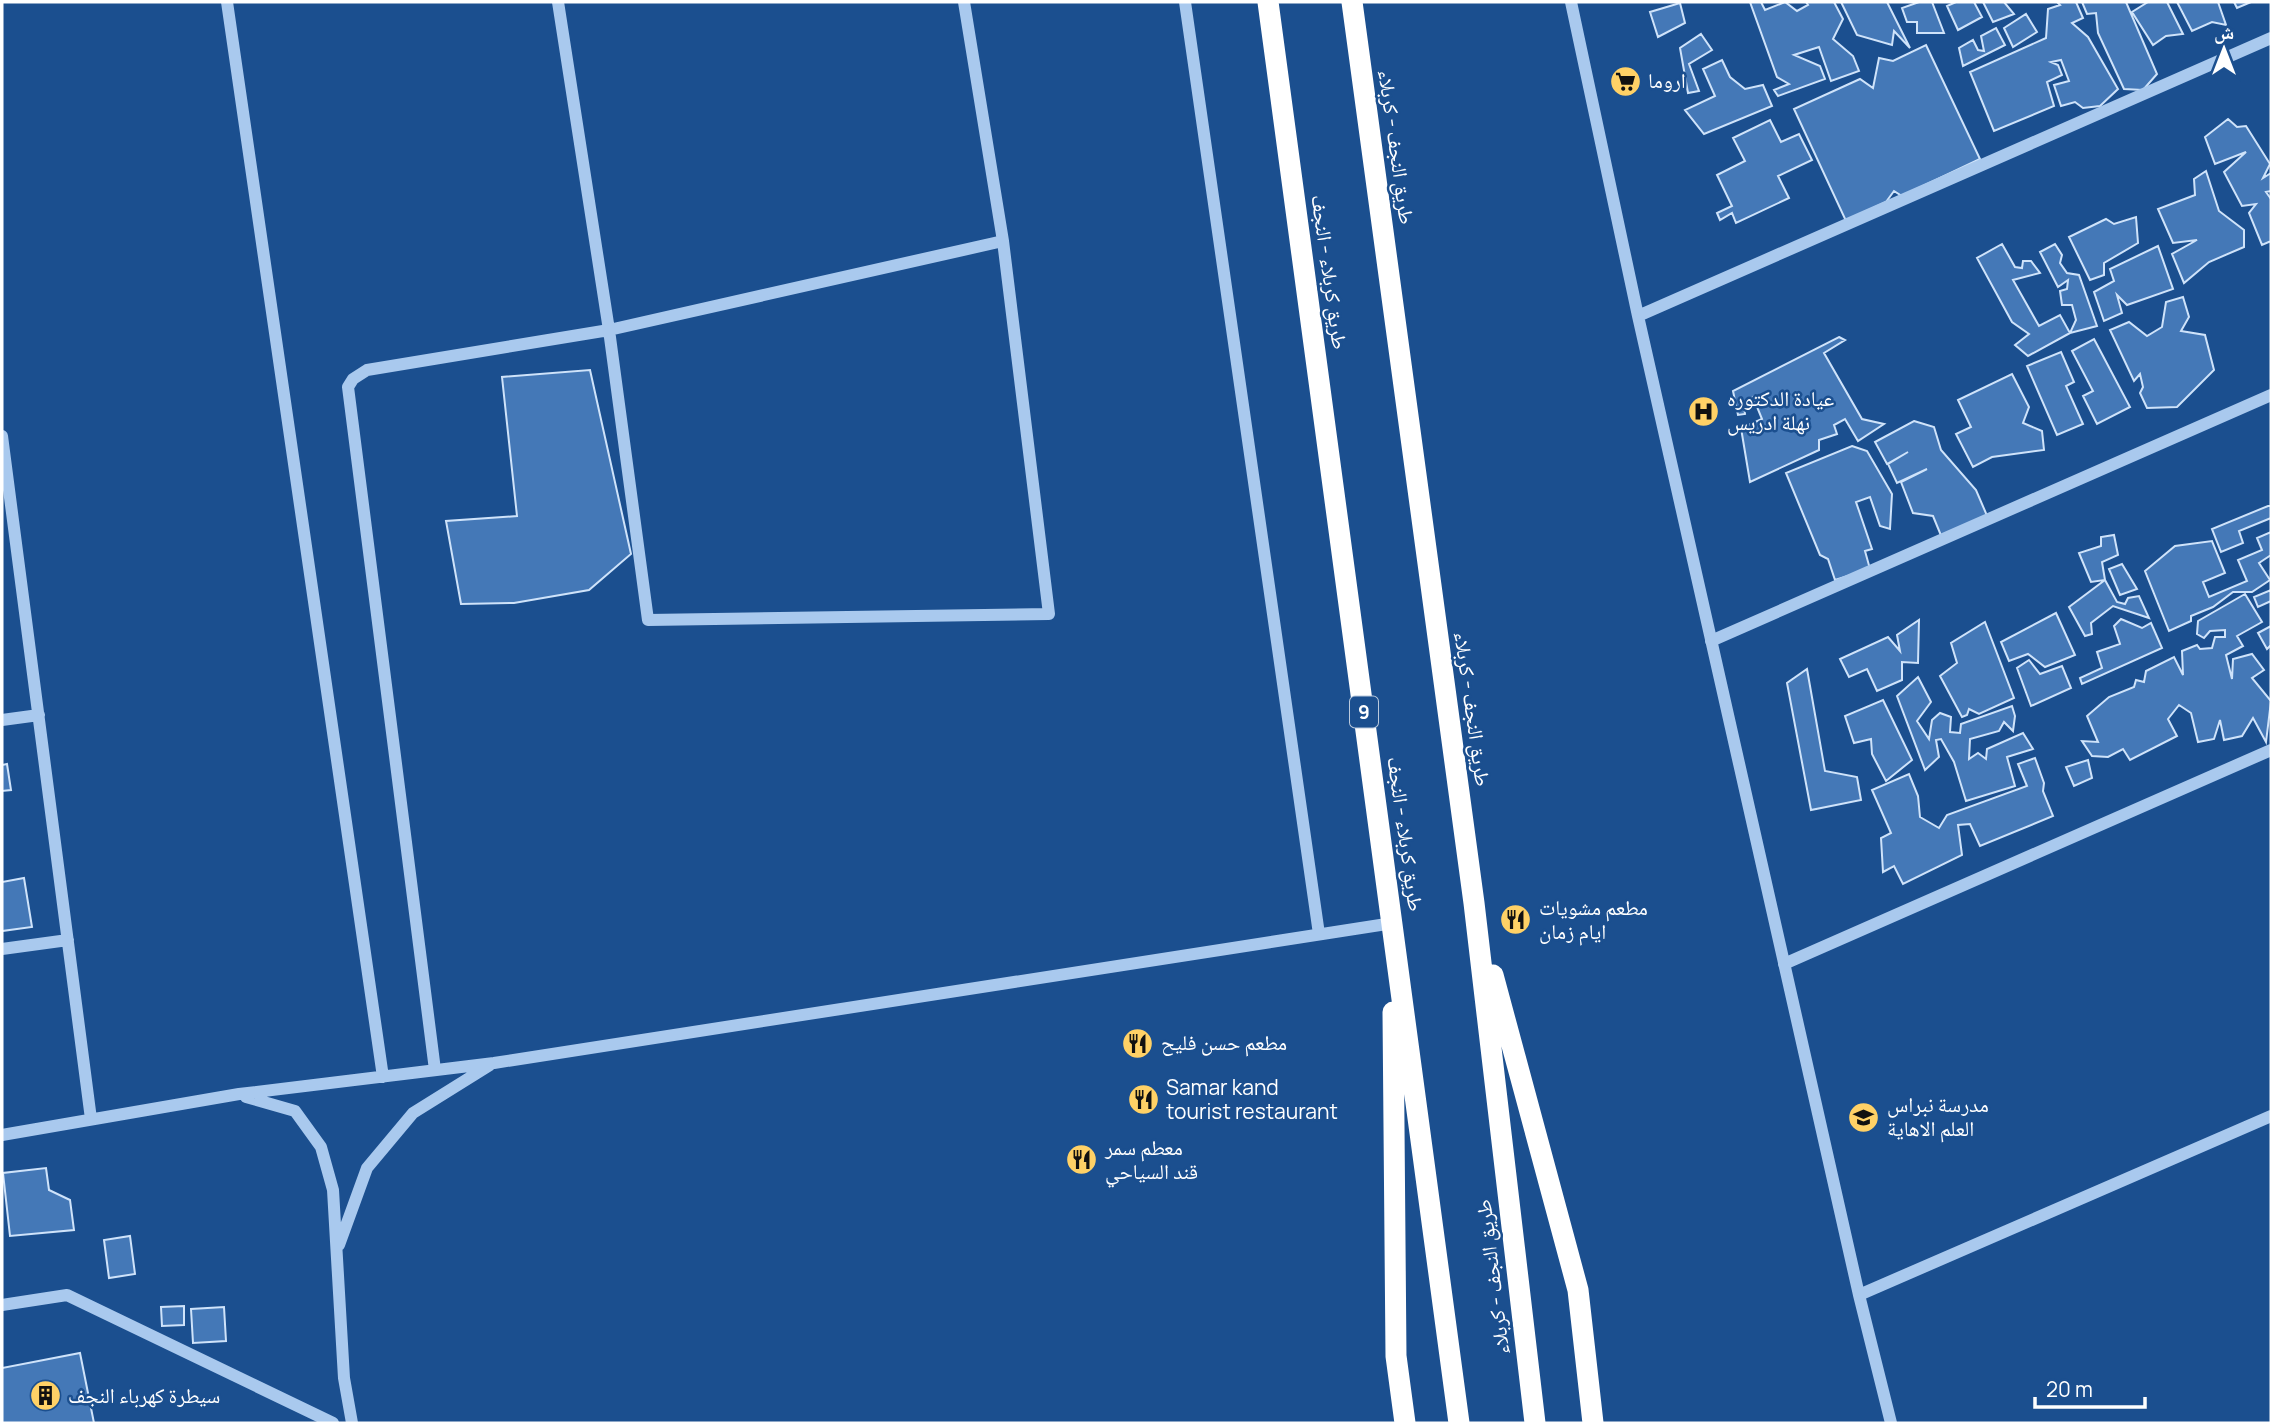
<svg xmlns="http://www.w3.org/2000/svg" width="2273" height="1425" font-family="Manrope,'Noto Naskh Arabic',sans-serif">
<rect width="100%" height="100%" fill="#1b4f8f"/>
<path fill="#4478b7" stroke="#cfe3fa" stroke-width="2" d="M1750,2H1761L1765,10L1785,2L1797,11L1808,5L1806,2H1834L1843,19L1833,39L1853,56L1859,71L1831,81L1819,47L1794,55L1820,66L1825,79L1778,96L1774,90L1789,84L1777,77Z
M1841,2H1887L1910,48L1894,31L1892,45L1857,35Z
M1919,2H1932L1944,33H1917V22H1907L1902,8Z
M1956,2H1974L1982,17L1958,30L1947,6Z
M1983,2H2004L2014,14L1993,22Z
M2057,2H2076L2083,18L2072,23L2088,37L2118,89L2100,106L2083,108L2075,102L2061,106L2054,85L2069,81L2061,60L2051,62L2058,65L2062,75L2047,82L2054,106L1994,131L1970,72L2046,38L2048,9L2060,5Z
M2082,2H2126L2157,74L2143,90L2124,89L2098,33L2096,13L2087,14Z
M2148,2H2167L2183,34L2166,36L2153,45L2132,12Z
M2177,2H2218L2226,25L2212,22L2192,31Z
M2234,2H2251L2237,8Z
M1680,3L1685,23L1658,37L1650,12Z
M2026,14L2037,32L2013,47L2004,28Z
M1996,28L2005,45L1963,66L1959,48L1973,40L1978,50L1984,51L1981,36Z
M1701,34L1712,50L1689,64L1699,91L1688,93L1680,48Z
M1926,45L1980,159L1902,196L1894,191L1886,202L1846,221L1794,109L1860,79L1873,88L1879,58L1893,61Z
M1722,60L1730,77L1745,89L1763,85L1772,106L1704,134L1685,110L1715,96L1703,69Z
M2228,119L2237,127L2246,126L2270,164L2263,178L2271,173V191L2266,192L2271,199V241L2262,245L2249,213L2256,204L2242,206L2224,172L2246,152L2215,164L2205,137Z
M1770,120L1781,142L1799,134L1812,160L1778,176L1789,198L1736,223L1732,213L1720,220L1717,213L1732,206L1717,175L1745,161L1733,138Z
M2206,171L2219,211L2244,230V247L2209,262L2184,283L2172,254L2197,240L2173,243L2158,209L2195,195L2194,179Z
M2136,217L2138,243L2104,263V275L2090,280L2069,237L2106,219L2114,224Z
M2002,244L2015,267L2022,268L2023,261H2031L2040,273L2013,280L2039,326L2060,315L2070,333L2028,356L2015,345L2029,334L2012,322L1977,258Z
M2055,244L2062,255L2060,263L2067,273L2079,275L2097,326L2070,333L2076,320L2072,305H2062L2060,291L2067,289L2068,280L2058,287L2040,252Z
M2158,246L2173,289L2127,305L2117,295L2122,313L2104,321L2094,292L2114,281L2110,269Z
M2183,297L2189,317L2181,331L2205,335L2214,370L2177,407L2147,408L2140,393L2143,387L2140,374L2134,381L2110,330L2129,322L2147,336L2162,327L2166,302Z
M1839,337L1845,340L1824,353L1862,419L1884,424L1858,441L1845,419L1834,425L1837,434L1819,440V450L1750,482L1741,428L1762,419L1753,397L1744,406L1745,414L1738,415L1733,391Z
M2094,339L2130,407L2097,424L2083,396L2093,391L2072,351Z
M2061,352L2074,382L2066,386L2083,424L2057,435L2027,366Z
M590,370L631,554L589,590L514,603L461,604L446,521L517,516L502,377Z
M2012,374L2029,407L2023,423L2042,431L2044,450L1992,457L1973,467L1956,434L1971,427L1958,400Z
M1914,421L1934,427L1941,450L1976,490L1988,518L1942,538L1933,516L1913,513L1901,482L1927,469L1897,483L1888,464L1908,452L1887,464L1875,442Z
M1852,446L1867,451L1892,494L1890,529L1880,526L1870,497L1856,502L1872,549L1865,551L1870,569L1835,580L1828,559L1820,555L1786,473Z
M2268,506H2271V518L2239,531L2243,543L2221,552L2212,529Z
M2271,532V555L2259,563L2270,580L2252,592H2233L2213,607L2191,616V621L2169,631L2145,571L2175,546L2212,541L2225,573L2203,582L2209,597L2247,581L2238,560L2262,550L2257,538Z
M2114,535L2118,555L2102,562L2105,580L2091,582L2079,553L2101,546V537Z
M2122,564L2137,589L2120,595L2109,569Z
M2105,580L2117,602L2125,604L2128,598L2139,596L2149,618L2113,606L2091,623L2092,634L2085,636L2069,607Z
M2271,590V601L2258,607L2254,597Z
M2245,594L2262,622L2237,636L2243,646L2226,655L2232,679L2233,659L2252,654L2264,670L2252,678L2271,701L2266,742L2253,718L2242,736L2224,740L2220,720L2214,739L2198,742L2191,713L2179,705L2168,719L2177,736L2130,760L2123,749L2108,757L2092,756L2082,741L2098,742L2087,716L2109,697L2134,687L2136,680L2144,682L2146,671L2174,657L2183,675L2182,651L2197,645L2200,649L2212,648L2215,637H2225V630L2210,631L2204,638L2197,634L2198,621Z
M2056,613L2075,655L2045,667L2028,654L2009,661L2001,642Z
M2121,619L2142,628L2151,623L2162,648L2082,684L2080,678L2102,668L2097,652L2120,644L2114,626Z
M1919,620L1918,663L1902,662V680L1877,691L1867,669L1849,677L1840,659L1888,637L1900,651L1897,635Z
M1985,622L2014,698L1979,714L1969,709L1967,715L1962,717L1940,676L1957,663L1951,643Z
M2271,626V645L2267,649L2258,633Z
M2029,660L2040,674L2062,666L2071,688L2031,706L2017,668Z
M1807,669L1825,771L1857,777L1861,800L1811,810L1787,683Z
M1918,677L1931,702L1917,721L1929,739L1932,720L1940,713L1951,717L1950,732L1960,733L1961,724L2012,706L2015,716L2013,731L2004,722L1999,731L1970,739L1969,759L1978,753L1986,759L1987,749L2023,733L2033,749L2007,757L2015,786L1966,801L1954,762L1941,739L1936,740L1939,757L1925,770L1897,696Z
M1883,700L1912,760L1886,781L1872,754L1871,739L1854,743L1845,716Z
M2035,758L2044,783L2043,791L2053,816L1980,846L1970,824L1958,825L1962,855L1903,884L1894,866L1883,872L1881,838L1891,833L1872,790L1909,774L1918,796L1920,817L1939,828L1947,815L2027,786L2018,764Z
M2088,760L2092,778L2074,786L2066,767Z
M7,764L11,790L2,791V765Z
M24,878L32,927L2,931V882Z
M46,1168L49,1190L70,1200L74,1230L10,1236L3,1173Z
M130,1236L135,1274L109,1278L104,1240Z
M184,1306V1325L162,1326L161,1307Z
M224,1307L226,1341L193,1343L191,1309Z
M80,1353L94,1423H2V1368Z"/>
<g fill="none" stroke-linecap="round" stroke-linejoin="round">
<path stroke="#a9c9ee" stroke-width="12" d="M227,2L383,1077
M558,2L609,330L648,620L1049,614L1003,241L964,2
M1185,2L1319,934
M1571,2L1638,316L1859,1295L1891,1423
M1638,316L2271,38
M2,436L91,1119
M1711,641L2271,395
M2,720L39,715
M2,949L68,940
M1784,964L2271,750
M435,1070L348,387L353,379L367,370L609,330L1003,241
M246,1097L295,1111L321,1147L333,1190L344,1378L352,1423
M2,1135L239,1094L494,1063L1393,923
M339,1245L367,1168L413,1113L490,1065
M1859,1295L2271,1116
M2,1305L67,1295L333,1423"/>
<path stroke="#fff" stroke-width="21" d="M1268,2L1459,1423
M1352,2L1474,903L1535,1423
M1493,975L1578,1290L1593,1423
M1393,1012L1396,1356L1405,1423"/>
</g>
<defs>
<symbol id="supermarket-disc" viewBox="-11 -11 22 22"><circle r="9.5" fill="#ffd166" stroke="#1b4f8f"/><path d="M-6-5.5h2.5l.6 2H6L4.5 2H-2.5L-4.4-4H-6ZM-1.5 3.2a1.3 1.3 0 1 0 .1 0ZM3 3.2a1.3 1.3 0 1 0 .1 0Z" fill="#111"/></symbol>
<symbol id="hospital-disc" viewBox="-11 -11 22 22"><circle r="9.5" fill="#ffd166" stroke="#1b4f8f"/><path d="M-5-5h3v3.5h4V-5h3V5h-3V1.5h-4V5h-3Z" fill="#111"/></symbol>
<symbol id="restaurant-disc" viewBox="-11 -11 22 22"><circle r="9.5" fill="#ffd166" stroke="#1b4f8f"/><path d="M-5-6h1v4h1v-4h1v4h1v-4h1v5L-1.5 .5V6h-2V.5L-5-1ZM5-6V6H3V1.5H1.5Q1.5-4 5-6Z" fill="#111"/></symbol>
<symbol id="school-disc" viewBox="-11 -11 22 22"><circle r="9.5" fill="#ffd166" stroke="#1b4f8f"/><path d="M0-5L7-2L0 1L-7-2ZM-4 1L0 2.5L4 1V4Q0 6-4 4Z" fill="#111"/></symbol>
<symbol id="building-disc" viewBox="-11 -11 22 22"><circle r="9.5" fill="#ffd166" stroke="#1b4f8f"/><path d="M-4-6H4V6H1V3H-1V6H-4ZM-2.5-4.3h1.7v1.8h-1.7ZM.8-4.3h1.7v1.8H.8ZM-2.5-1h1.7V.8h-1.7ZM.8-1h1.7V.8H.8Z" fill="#111"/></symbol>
</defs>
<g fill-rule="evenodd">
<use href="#supermarket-disc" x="1608" y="64" width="35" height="35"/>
<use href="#hospital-disc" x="1686" y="394" width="35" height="35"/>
<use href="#restaurant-disc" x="1498" y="902" width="35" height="35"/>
<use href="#restaurant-disc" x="1120" y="1026" width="35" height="35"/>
<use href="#restaurant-disc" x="1126" y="1082" width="35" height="35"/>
<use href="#school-disc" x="1846" y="1100" width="35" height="35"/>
<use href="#restaurant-disc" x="1064" y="1142" width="35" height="35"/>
<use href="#building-disc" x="28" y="1378" width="35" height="35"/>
</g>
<g text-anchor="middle" stroke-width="5" stroke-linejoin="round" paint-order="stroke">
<rect fill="#1b4f8f" stroke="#bbcadd" stroke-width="2" x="1350" y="696.5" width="28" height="31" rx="5"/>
<g font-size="19" font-weight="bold" fill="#fff">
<text x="1364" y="719">9</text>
</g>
<g font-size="21" fill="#fff" stroke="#1b4f8f" text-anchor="start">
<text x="1648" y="88">اروما</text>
<text x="1727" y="406">عيادة الدكتوره<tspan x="1727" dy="24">نهلة ادريس</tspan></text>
<text x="1539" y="915">مطعم مشويات<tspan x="1539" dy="24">ايام زمان</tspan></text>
<text x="1161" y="1050">مطعم حسن فليح</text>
<text x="1166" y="1095">Samar kand<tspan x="1166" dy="24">tourist restaurant</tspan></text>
<text x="1887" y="1112">مدرسة نبراس<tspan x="1887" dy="24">العلم الاهاية</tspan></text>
<text x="1105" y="1155">معطم سمر<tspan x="1105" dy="24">قند السياحي</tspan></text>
<text x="68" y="1403">سيطرة كهرباء النجف</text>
</g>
<g font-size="21" fill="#fff" stroke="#1b4f8f">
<text transform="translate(1396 147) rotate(82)" y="7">طريق النجف - کربلاء</text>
<text transform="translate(1329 272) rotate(82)" y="7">طريق کربلاء - النجف</text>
<text transform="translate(1472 709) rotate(82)" y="7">طريق النجف - کربلاء</text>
<text transform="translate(1405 834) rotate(82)" y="7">طريق کربلاء - النجف</text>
<text transform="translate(1493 1277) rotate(-97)" y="7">طريق النجف - کربلاء</text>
</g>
</g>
<rect width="2273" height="1425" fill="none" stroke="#ffffff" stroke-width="7"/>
<g transform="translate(2224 49)" stroke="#1b4f8f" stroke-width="5" paint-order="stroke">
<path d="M0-5L12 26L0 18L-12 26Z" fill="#ffffff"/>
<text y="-10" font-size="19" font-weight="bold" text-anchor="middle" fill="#ffffff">ش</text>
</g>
<path d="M2035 1397v10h110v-10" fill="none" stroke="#ffffff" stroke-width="3.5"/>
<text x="2046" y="1397" font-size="21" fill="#ffffff" stroke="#1b4f8f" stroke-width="5" paint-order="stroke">20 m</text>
</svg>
